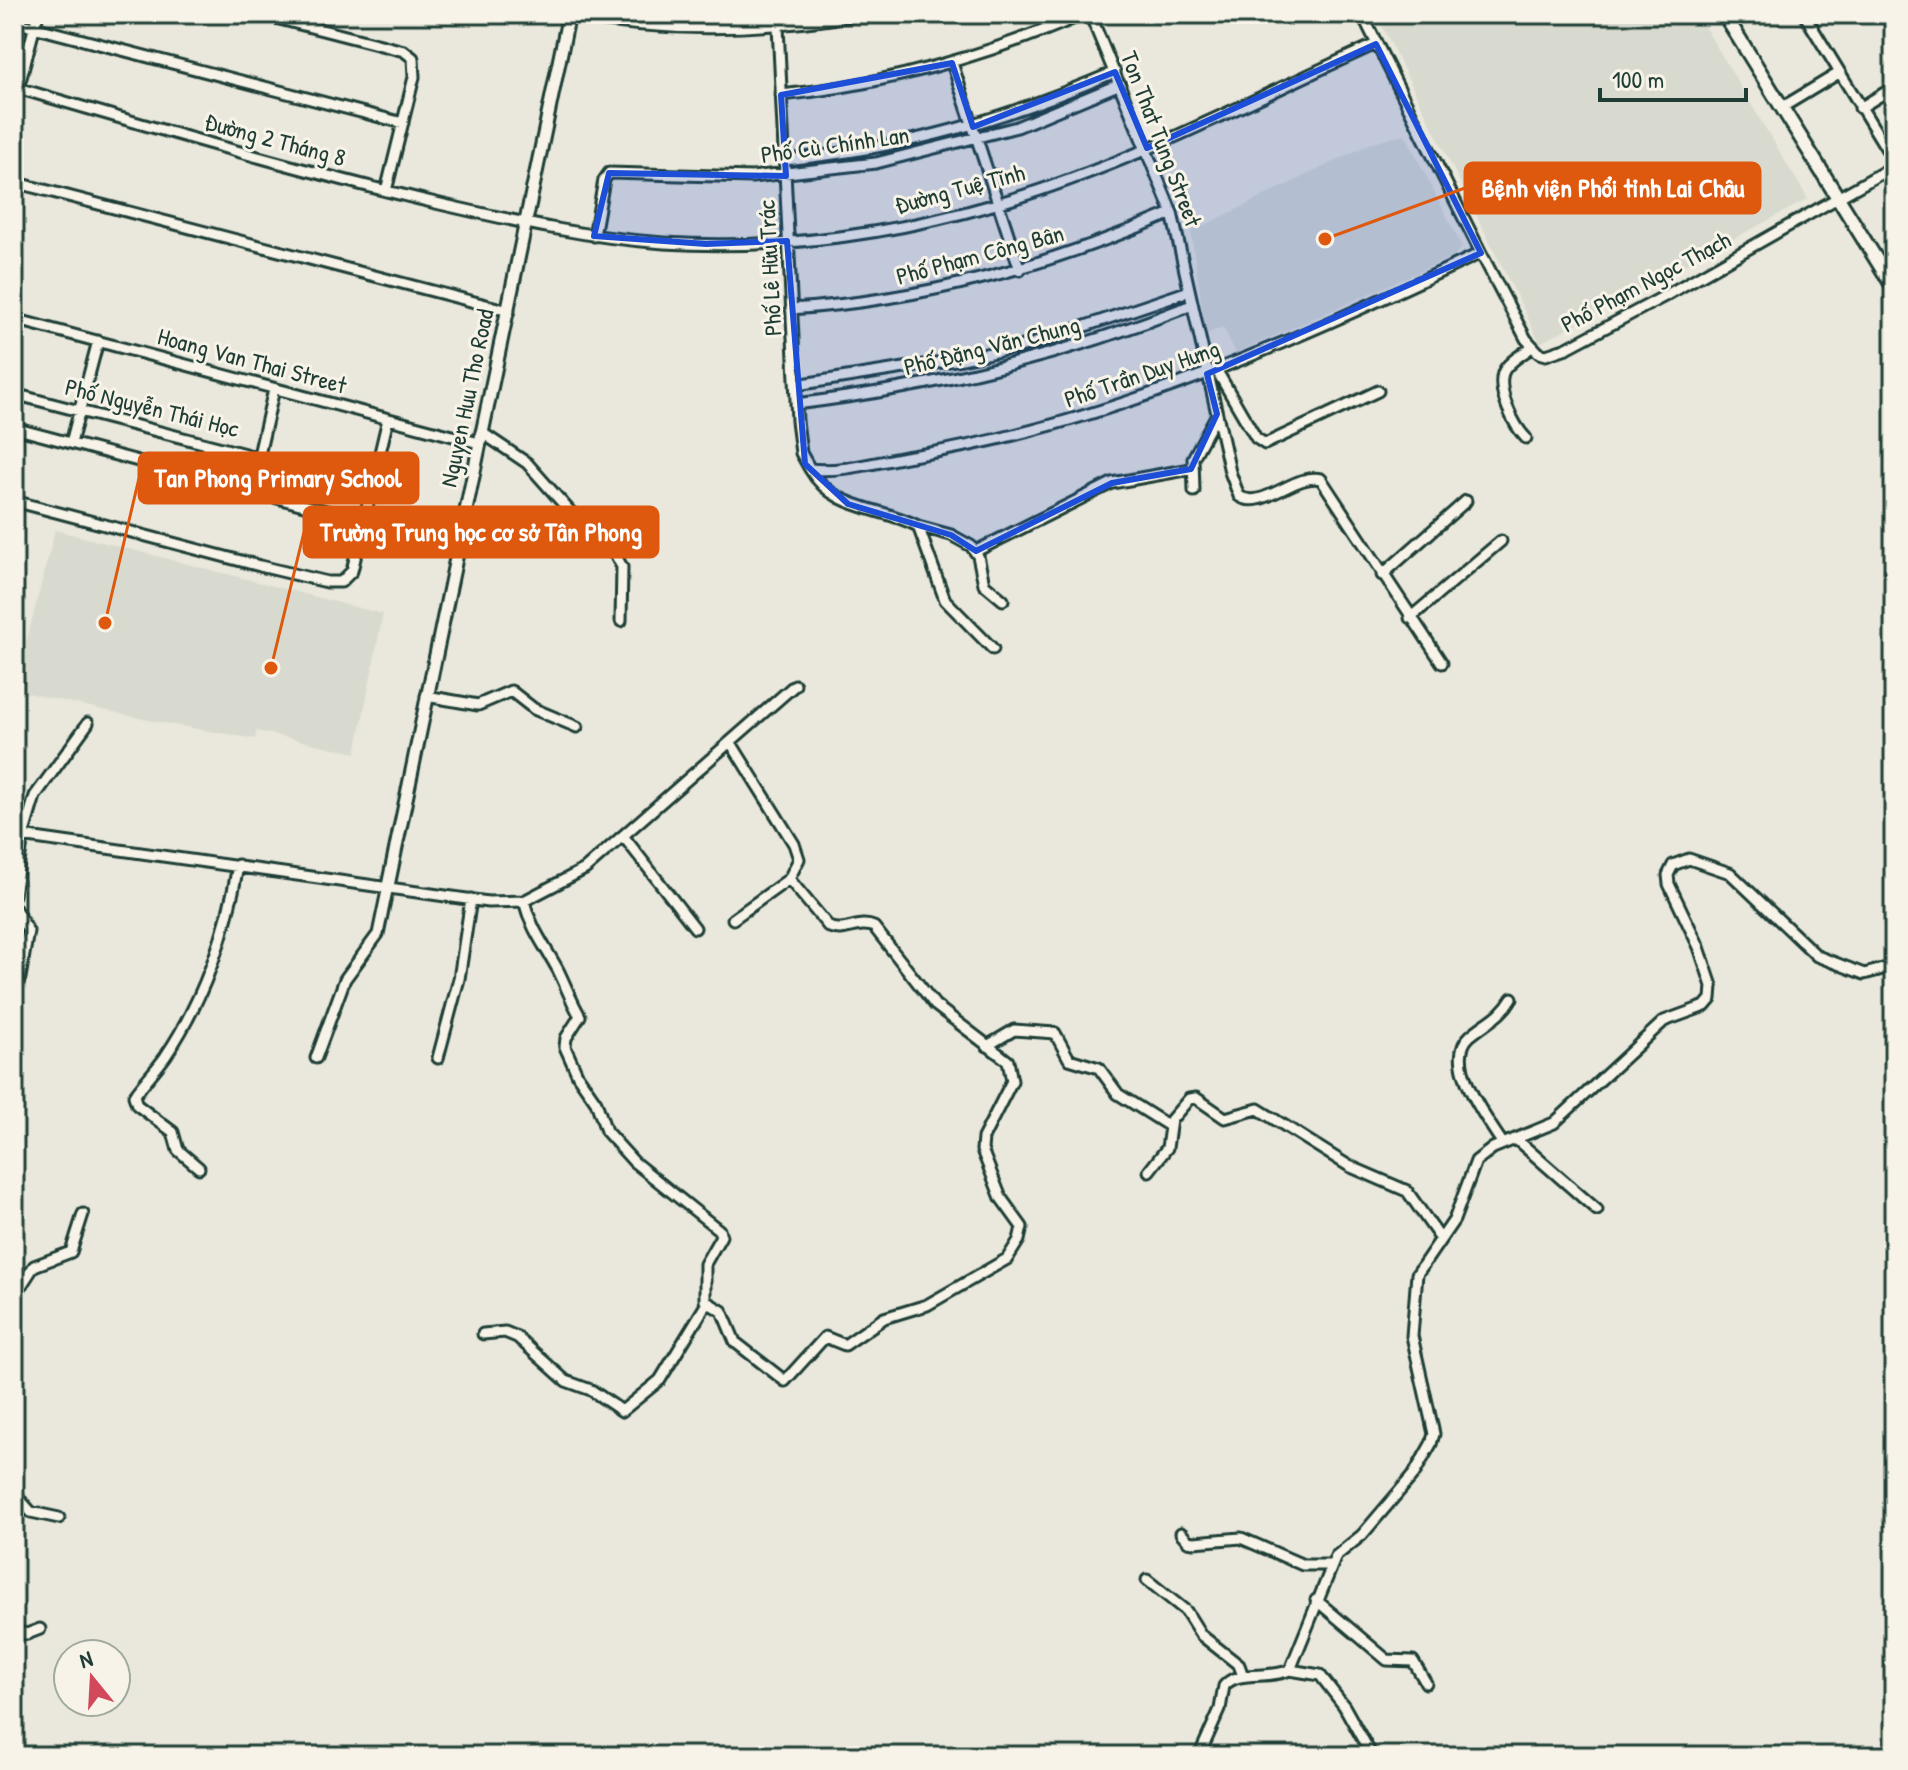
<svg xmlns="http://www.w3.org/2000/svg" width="1908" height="1770" font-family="'Patrick Hand',sans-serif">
<rect width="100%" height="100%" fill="#eae8dd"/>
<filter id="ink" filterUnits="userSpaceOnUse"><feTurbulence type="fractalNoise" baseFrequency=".0125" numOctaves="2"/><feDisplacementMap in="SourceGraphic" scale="16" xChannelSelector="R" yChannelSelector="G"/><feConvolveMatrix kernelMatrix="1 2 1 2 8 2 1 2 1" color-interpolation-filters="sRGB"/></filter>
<g filter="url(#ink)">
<path fill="#d9dacf" d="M1376,14H1697L1808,199L1540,343Z
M1405,134L1462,247L1454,256L1236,353L1223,327L1206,334L1191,232L1370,144Z
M55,530L383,614L356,753L257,731L255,739L157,722L14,690Z"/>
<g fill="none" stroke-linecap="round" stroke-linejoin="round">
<defs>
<path id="minor" d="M260,14L404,51L413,58L414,77L386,191
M1090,14L1172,213L1230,472L1239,496C1261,512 1296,472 1321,479L1442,663
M1362,14L1481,253L1526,339L1539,353L1546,355L1567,348L1663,297L1894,166
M1804,14L1894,161
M14,22L403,123
M778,26L797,421L801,453L810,469C842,473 880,461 912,456C1112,424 1298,339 1481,253
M952,63L1020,270
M14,87C155,128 297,170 440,204C514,221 588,238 664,243C775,250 889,235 996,204C1128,166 1251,100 1376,44
M18,89L38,14
M781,95C887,85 986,56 1084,14
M1781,108L1839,73
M1860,108L1894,87
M785,160C908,148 1002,120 1115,72
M14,182L509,311
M594,236L604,180L609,173L752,177L876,163L1017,127L1120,84
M791,309C925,300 1048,266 1172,213
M14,319L479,443
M1217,371L1256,438L1265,444L1378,391
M796,385L962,359L1032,344L1189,291
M14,394L372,487
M796,404C939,386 1058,358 1192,305
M14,428L364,521
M481,432L527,463L583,526L614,552L622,567L621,621
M1526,438C1514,426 1497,392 1503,373C1507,362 1523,354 1532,347
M71,443L98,341
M810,469C834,511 880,506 918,526L945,600L993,649
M251,490L274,389
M1194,491L1193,458L1217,414
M14,501L260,566L327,582H341L352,571L388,419
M918,526L951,535L971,546L978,556L984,584L1003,600
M976,551L1112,483L1191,469
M1382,575L1466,501
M1410,618L1501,541
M426,696L478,705L511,691L534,709L577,727
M731,743L794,844L799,859L789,879L733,919
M14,835L488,902L524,901L585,869L795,685
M624,837L695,928
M14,895L23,836L35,796L88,723
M524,901C531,929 545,946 558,970C566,986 571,1001 580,1016L566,1038L565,1047L578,1076L596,1102L606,1131L634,1162L719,1230L721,1236L705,1264V1301L722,1311L735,1342L785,1381L825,1337L845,1345L884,1318L927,1305L1007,1259L1019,1240L1022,1227L1001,1198L982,1150L983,1138L1012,1081L1008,1061L935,1005L874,927C858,920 845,934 829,927L789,879
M14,907L28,931L20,978L14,990
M987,1046L1014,1030L1055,1033L1069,1059L1099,1068L1118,1094L1169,1126
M316,1058L345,979L378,934L388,886
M438,1058L459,979L471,899
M1517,1140L1597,1210
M1503,1144C1489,1122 1442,1061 1470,1036C1486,1022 1501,1017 1512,998
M199,1168L178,1150L173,1132L137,1105L134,1096C143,1083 155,1071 165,1057C203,1001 227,932 238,865
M1149,1171L1167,1148L1171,1120L1189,1099L1196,1098L1225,1118L1258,1109L1349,1166L1407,1191L1440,1238
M14,1297L34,1266L71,1252L83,1214
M483,1334L505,1332L517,1337L566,1381L591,1390L622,1411L660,1380L707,1303
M14,1493L31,1512L59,1518
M1181,1533L1188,1541L1194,1542L1241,1538L1303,1565H1332
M1147,1580L1186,1611L1201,1635L1239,1665L1243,1676
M1316,1600L1387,1660L1413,1661L1426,1683
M14,1631L27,1634L40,1629
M1290,1670L1320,1675L1344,1706L1372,1756
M1199,1756L1220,1709L1224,1686C1238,1669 1268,1680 1290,1670L1336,1556L1362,1535L1414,1474L1431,1444L1434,1434L1412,1336L1417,1274L1454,1220L1476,1161L1493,1148L1554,1123L1664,1021L1705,1006L1711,999L1712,986L1699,947L1669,884L1668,875L1673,865L1689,859L1730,873L1817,956L1864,974L1894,966"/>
<path id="tertiary" d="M567,14C666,32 757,30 857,14
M388,886L569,14"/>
<path id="secondary" d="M1724,14L1894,288"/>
</defs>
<use href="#minor" stroke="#1f3d34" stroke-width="15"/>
<use href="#tertiary" stroke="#1f3d34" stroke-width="17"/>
<use href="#secondary" stroke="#1f3d34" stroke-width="18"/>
<use href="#minor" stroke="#f7f3e8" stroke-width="9"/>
<use href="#tertiary" stroke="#f7f3e8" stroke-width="11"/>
<use href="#secondary" stroke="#f7f3e8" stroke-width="12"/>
</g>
</g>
<path fill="#1d4ed8" fill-opacity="0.2" stroke="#1d4ed8" stroke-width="6" stroke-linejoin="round" d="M1376,44L1481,253L1207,374L1217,414L1191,469L1112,483L976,551L951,535L848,504L805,464L787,241L706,244L594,236L609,173L786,176L781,95L952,63L973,127L1115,72L1147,148Z"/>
<g text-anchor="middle" stroke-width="6" stroke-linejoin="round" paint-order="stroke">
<g font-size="24" fill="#1f3d34" stroke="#f7f3e8">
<text transform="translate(1161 139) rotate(69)" y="8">Ton That Tung Street</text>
<text transform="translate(275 140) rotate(15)" y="8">Đường 2 Tháng 8</text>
<text transform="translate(835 145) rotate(-8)" y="8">Phố Cù Chính Lan</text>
<text transform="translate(960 189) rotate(-15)" y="8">Đường Tuệ Tĩnh</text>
<text transform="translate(980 255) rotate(-15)" y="8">Phố Phạm Công Bân</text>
<text transform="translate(770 268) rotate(-93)" y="8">Phố Lê Hữu Trác</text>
<text transform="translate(1646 282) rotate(-28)" y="8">Phố Phạm Ngọc Thạch</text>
<text transform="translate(992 346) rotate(-14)" y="8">Phố Đặng Văn Chung</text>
<text transform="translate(252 361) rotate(15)" y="8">Hoang Van Thai Street</text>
<text transform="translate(1142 374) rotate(-19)" y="8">Phố Trần Duy Hưng</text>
<text transform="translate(467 398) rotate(-78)" y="8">Nguyen Huu Tho Road</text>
<text transform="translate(152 408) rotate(14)" y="8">Phố Nguyễn Thái Học</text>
</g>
</g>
<path fill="none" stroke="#de580e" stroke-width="3" d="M1325 239L1465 188M105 623L139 478M271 668L304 532"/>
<g fill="#de580e" stroke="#f7f3e8" stroke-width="3">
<circle cx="1325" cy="239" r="8"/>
<circle cx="105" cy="623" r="8"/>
<circle cx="271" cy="668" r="8"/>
</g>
<g fill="#de580e" stroke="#de580e" stroke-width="3">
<rect x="1465" y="163" width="295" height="50" rx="8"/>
<rect x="139" y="453" width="279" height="50" rx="8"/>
<rect x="304" y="507" width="354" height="50" rx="8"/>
</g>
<g font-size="26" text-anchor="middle" font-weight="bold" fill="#fff">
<text x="1613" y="197">Bệnh viện Phổi tỉnh Lai Châu</text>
<text x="278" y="487">Tan Phong Primary School</text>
<text x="481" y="541">Trường Trung học cơ sở Tân Phong</text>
</g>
<rect width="1908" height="1770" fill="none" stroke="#f7f3e8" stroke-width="48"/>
<rect x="24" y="24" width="1860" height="1722" fill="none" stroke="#1f3d34" stroke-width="3" filter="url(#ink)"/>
<g transform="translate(92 1678) rotate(342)"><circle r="38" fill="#f7f3e8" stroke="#a1aaa0" stroke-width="2"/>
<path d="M0-6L14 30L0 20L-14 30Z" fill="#d1495b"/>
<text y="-12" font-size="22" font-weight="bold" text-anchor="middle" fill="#1f3d34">N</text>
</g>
<path d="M1600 88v12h146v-12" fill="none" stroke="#1f3d34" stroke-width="4"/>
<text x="1612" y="88" font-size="24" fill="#1f3d34" stroke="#f7f3e8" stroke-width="6" paint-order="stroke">100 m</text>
</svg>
